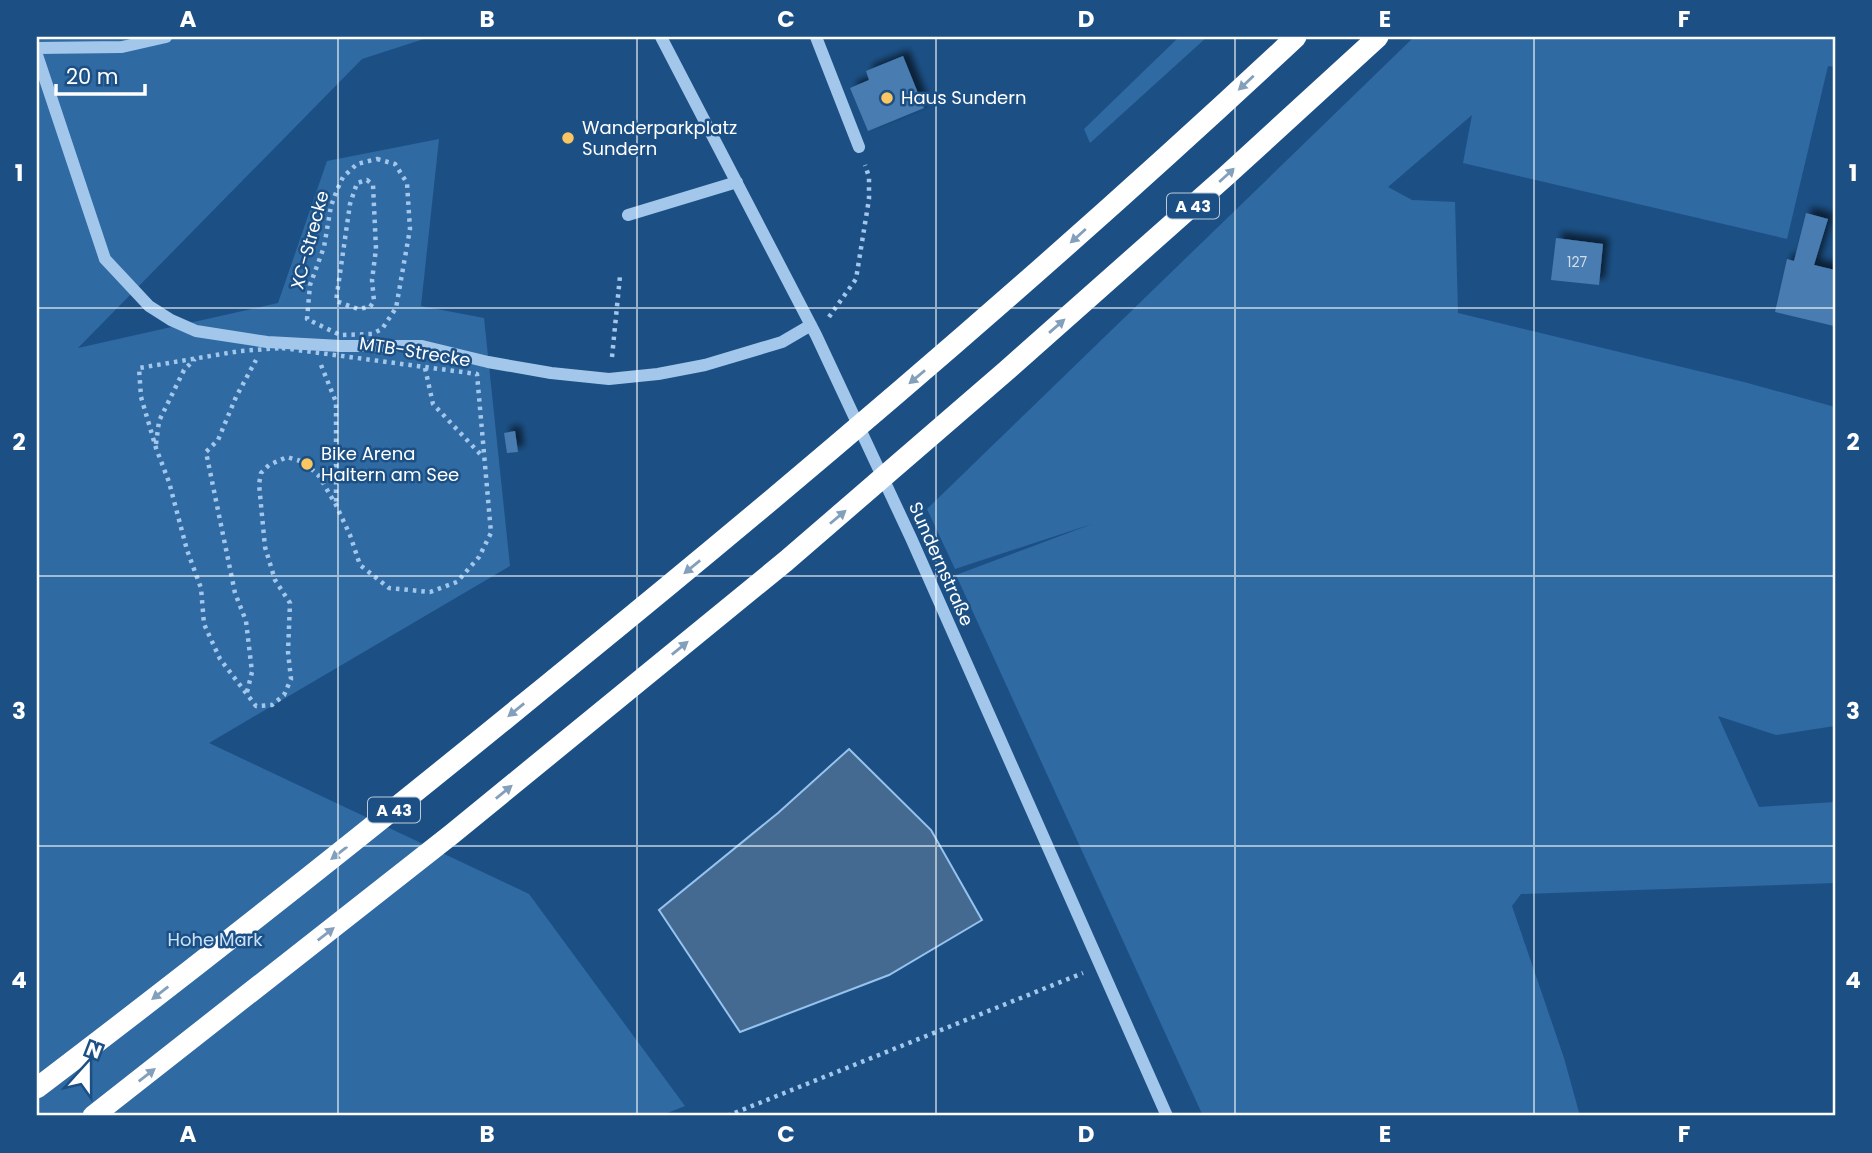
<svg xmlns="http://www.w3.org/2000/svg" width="1872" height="1153" font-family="Poppins,sans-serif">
<defs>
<filter id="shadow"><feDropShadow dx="6" dy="-6" stdDeviation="3.5" flood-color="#0009"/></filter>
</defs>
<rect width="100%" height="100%" fill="#1c5085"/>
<path fill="#2f6aa3" d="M37,37H430L362,59L78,348L278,303L327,161L439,139L421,306L484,318L510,566L209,743L529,894L685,1106L660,1116H37Z
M1179,37H1207L1090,143L1084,129Z
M1414,37H1835V67L1828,66L1787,239L1463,163L1472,115L1388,187L1412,200L1455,202L1458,313L1744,382L1835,407V726L1776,735L1718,716L1759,807L1835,802V883L1521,894L1512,906L1564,1058L1580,1116H1203L956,575L1092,524L955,569L927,509Z"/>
<path fill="#456a91" stroke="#96c3ed" stroke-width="2" d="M849,749L931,830L982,920L889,975L740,1032L659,910L778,813Z"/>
<path fill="#497cb0" filter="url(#shadow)" d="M903,56L924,108L868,131L850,88L869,80L866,71Z
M1806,213L1828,219L1814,265L1835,270L1834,326L1775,312L1787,259L1794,261Z
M1556,238L1603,244L1599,285L1551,280Z
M515,431L518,452L507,453L504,433Z"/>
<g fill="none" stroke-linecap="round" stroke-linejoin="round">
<path stroke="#a3c7eb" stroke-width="4.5" stroke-dasharray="3.5 5" stroke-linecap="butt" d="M377,159L395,164L407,183L410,229L396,308L382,329L372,334L340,335L307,319L310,285L324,247L331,206L337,190L343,177L357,164Z
M367,180L373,185L376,249L372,280L374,301L370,307L358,309L336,301L350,204L357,183Z
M829,317L856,279L869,199V177L865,165
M282,348L477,374L491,533L479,557L457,582L430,592L389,588L360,565L350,535L336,505L319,476L304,462L287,457L269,465L261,473L259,484L265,547L275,580L290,603L288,652L291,679L284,695L272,705L256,706L220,659L204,624L201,588L187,550L169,482L156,448L141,397L139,368L240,351Z
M612,357L620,276
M321,365L336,402V503
M425,368L433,404L483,457
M156,444L159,421L184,370L195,359
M247,692L252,672L246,621L235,593L206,452L218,440L236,397L256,360
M727,1116L1083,973"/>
<path stroke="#a3c7eb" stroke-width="12" d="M661,37L816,335L911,538L1167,1116
M816,37L859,147
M37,48L122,47L166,37
M37,55L105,259L149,306L171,320L196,331L267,342L341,346H422L488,362L551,373L609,379L658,374L705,365L782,342L811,325
M628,215L737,182"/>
<path stroke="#fff" stroke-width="21" d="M37,1088C219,950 397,808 574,663C821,462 1063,255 1296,37
M93,1116L452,834L786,561L1006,371L1226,176L1378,37"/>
</g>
<defs><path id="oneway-solid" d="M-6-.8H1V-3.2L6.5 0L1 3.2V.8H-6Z" transform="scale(1.75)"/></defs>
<g fill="#829fbc">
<use href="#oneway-solid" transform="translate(1246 83) rotate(137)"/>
<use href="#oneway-solid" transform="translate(1227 175) rotate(-42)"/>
<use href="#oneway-solid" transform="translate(1078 236) rotate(138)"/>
<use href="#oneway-solid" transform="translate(1057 326) rotate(-41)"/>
<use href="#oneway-solid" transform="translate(917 377) rotate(140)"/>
<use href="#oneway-solid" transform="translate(838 517) rotate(-40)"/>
<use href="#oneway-solid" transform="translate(692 567) rotate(141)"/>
<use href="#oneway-solid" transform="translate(680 648) rotate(-39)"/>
<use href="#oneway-solid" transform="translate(516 710) rotate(141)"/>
<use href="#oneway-solid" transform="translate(504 792) rotate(-39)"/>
<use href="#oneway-solid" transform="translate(339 853) rotate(142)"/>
<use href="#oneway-solid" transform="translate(326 934) rotate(-38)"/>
<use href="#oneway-solid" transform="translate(160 993) rotate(142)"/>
<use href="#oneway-solid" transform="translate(147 1075) rotate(-38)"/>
</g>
<path fill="none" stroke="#fff" stroke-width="2" stroke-opacity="0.55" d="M338,37V1116M637,37V1116M936,37V1116M1235,37V1116M1534,37V1116M37,308H1835M37,576H1835M37,846H1835"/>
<g fill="#fbc661" stroke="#1c5085" stroke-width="2.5">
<circle cx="887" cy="98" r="7"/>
<circle cx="568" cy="138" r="7"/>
<circle cx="307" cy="464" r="7"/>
</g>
<g text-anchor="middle" stroke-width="5" stroke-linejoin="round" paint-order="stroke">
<g font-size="14" fill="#d2deeb">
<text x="1577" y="267">127</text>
</g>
<g fill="#1c5085" stroke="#bbcada" stroke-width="2">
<rect x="1167" y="193.5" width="52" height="25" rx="5"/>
<rect x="368" y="797.5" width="52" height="25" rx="5"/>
</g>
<g font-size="16" font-weight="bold" fill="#fff">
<text x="1193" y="212">A 43</text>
<text x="394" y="816">A 43</text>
</g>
<g font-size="18" fill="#fff" stroke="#1c5085" text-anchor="start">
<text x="901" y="104">Haus Sundern</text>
<text x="582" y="134">Wanderparkplatz<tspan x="582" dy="21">Sundern</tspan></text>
<text x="321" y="460">Bike Arena<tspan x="321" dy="21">Haltern am See</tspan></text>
</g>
<g font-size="18" fill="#fff" stroke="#1c5085">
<text transform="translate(310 240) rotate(-75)" y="6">XC-Strecke</text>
<text transform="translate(415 352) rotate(9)" y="6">MTB-Strecke</text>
<text transform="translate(941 564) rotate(66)" y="6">Sundernstraße</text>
</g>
<g font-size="18" fill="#c8e0f8" stroke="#1c5085">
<text x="215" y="946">Hohe Mark</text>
</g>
</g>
<rect width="1872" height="1153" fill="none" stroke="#1c5085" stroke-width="77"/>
<g transform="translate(88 1066) rotate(21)" stroke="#1c5085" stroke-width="5" paint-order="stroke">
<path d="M0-5L12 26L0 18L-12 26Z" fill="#ffffff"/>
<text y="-10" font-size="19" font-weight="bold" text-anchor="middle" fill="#ffffff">N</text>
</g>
<path d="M56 84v10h89v-10" fill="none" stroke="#ffffff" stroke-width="3.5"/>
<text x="66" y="84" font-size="21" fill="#ffffff" stroke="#1c5085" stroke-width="5" paint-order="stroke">20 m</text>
<rect x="38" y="38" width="1796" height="1076" fill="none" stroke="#fff" stroke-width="2.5"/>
<g font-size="23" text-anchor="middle" font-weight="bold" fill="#fff">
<text x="188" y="27">A</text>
<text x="487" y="27">B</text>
<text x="786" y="27">C</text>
<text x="1086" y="27">D</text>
<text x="1385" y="27">E</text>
<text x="1684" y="27">F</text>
<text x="19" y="181">1</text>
<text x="1853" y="181">1</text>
<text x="19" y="450">2</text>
<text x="1853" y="450">2</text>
<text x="19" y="719">3</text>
<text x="1853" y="719">3</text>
<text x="19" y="988">4</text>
<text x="1853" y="988">4</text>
<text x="188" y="1142">A</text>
<text x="487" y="1142">B</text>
<text x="786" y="1142">C</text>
<text x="1086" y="1142">D</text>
<text x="1385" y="1142">E</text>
<text x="1684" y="1142">F</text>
</g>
</svg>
